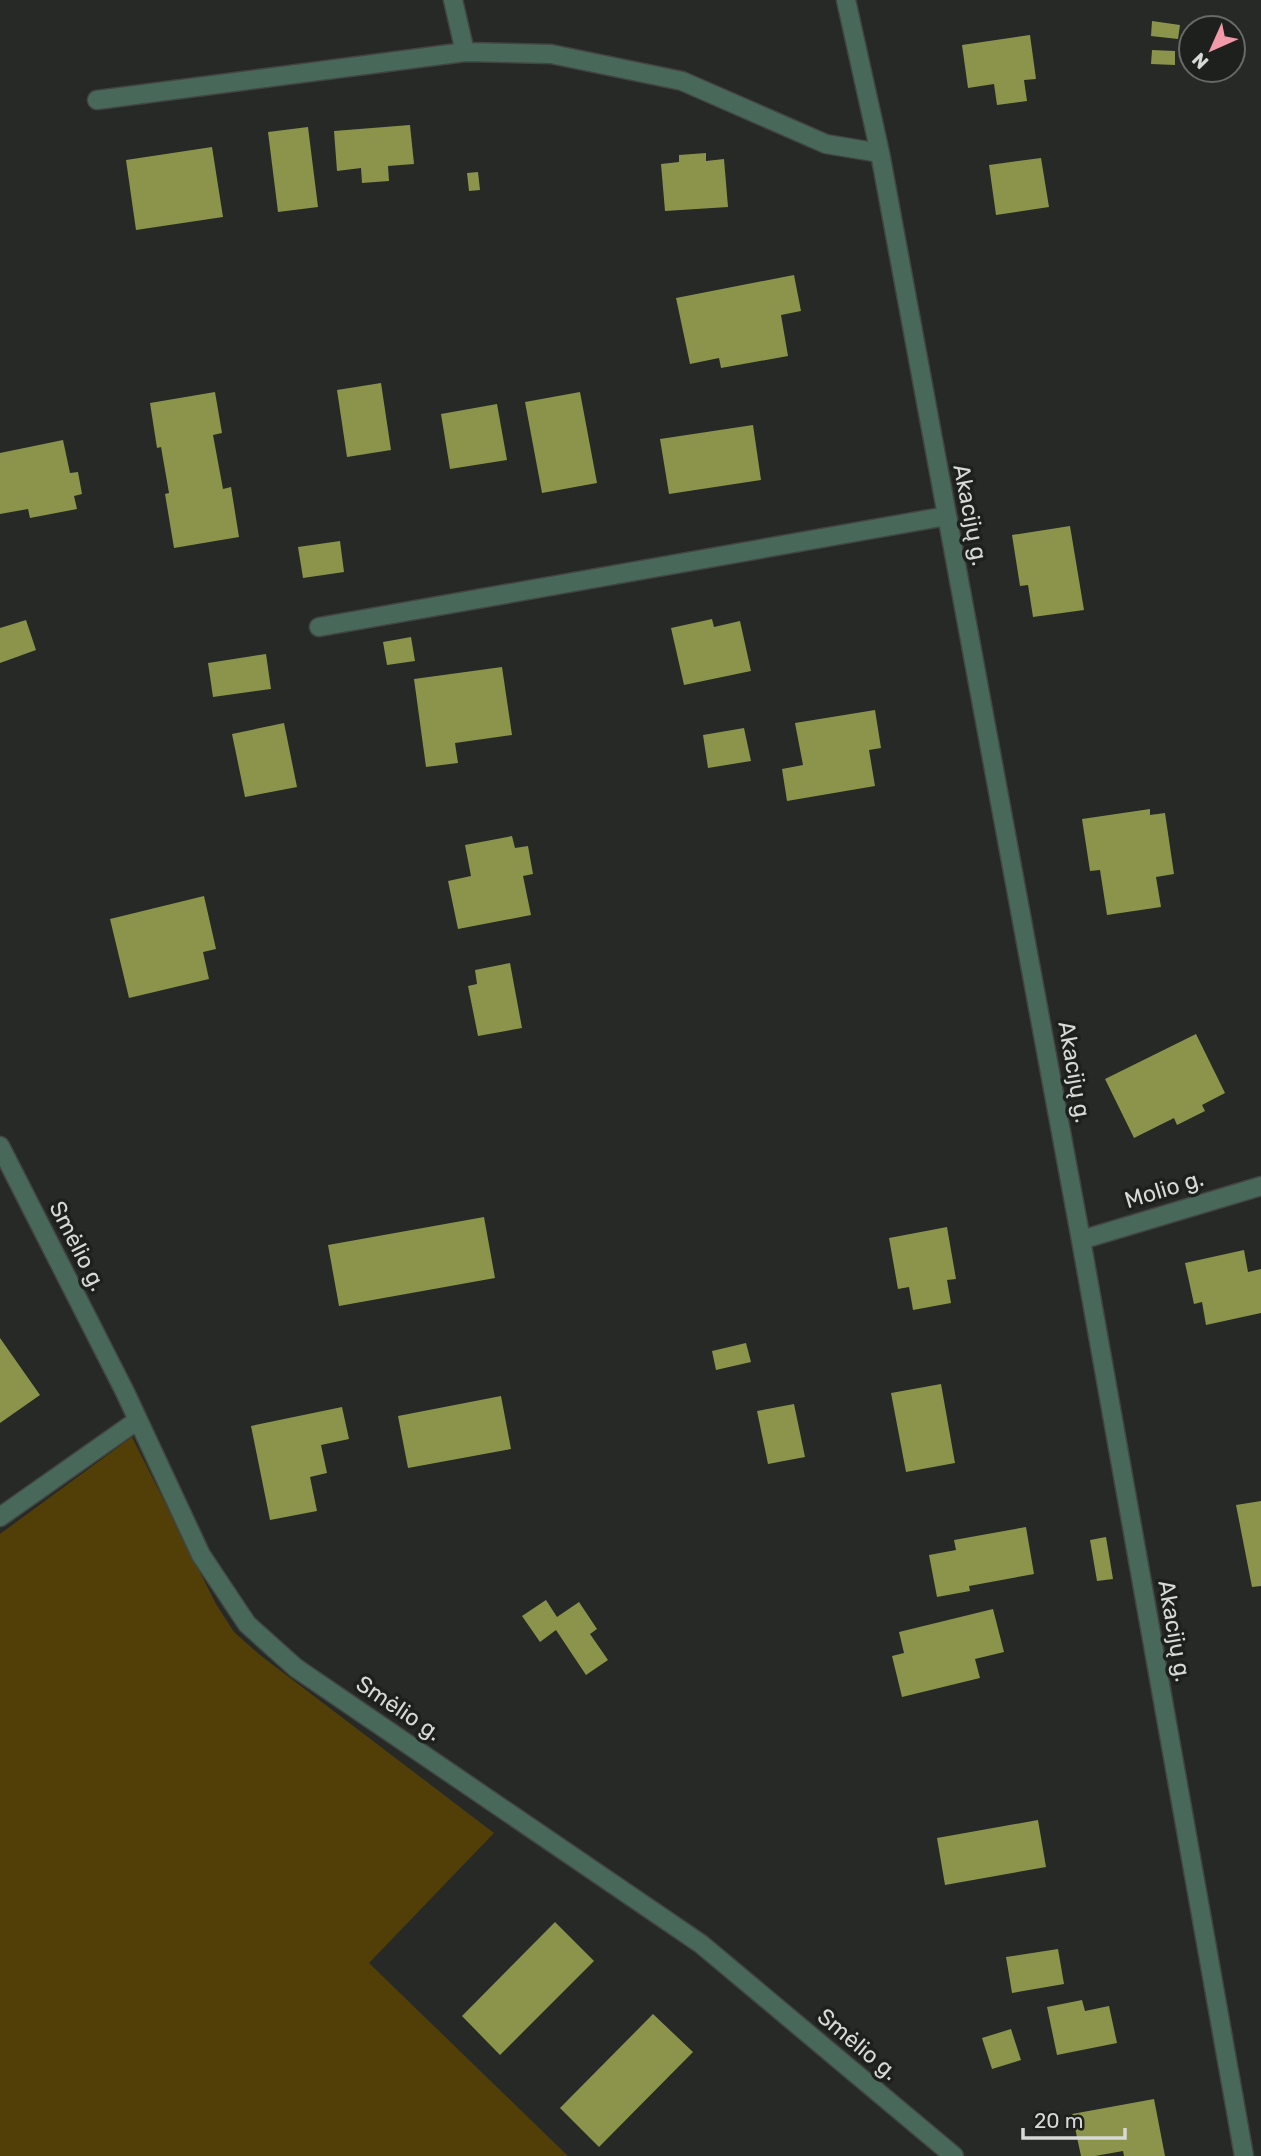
<svg xmlns="http://www.w3.org/2000/svg" width="1261" height="2156" font-family="Rubik,sans-serif">
<rect width="100%" height="100%" fill="#262925"/>
<path fill="#523f08" d="M132,1437L216,1604L234,1632L260,1655L494,1833L369,1963L568,2156H0V1534Z"/>
<path fill="#8c944b" d="M1152,21L1180,25L1178,39L1151,36Z
M1030,35L1036,79L1024,80L1027,101L997,105L994,84L968,88L962,45Z
M1152,50L1175,51V65L1151,64Z
M410,125L414,164L388,166L389,181L362,183L361,168L337,171L334,131Z
M308,127L318,207L278,212L268,132Z
M212,147L223,217L136,230L126,160Z
M706,153V161L724,159L728,207L665,211L661,164L679,162V155Z
M1041,158L1049,207L996,215L989,165Z
M478,172L480,190L469,191L467,173Z
M794,275L801,311L781,315L788,356L721,368L719,358L690,364L676,298Z
M381,383L391,450L347,457L337,390Z
M215,392L222,433L213,435L223,489L231,487L239,537L174,548L165,494L169,493L161,447L157,448L150,403Z
M580,392L597,483L542,493L525,402Z
M497,404L507,460L450,469L441,414Z
M753,425L761,480L669,494L660,439Z
M63,440L70,473L78,472L82,494L74,496L77,509L30,518L28,509L0,514V453Z
M1070,526L1084,610L1033,617L1028,585L1020,586L1012,535Z
M340,541L344,572L303,578L298,547Z
M712,619L714,627L740,621L751,671L684,685L671,628Z
M26,620L36,650L0,663V628Z
M411,637L415,661L387,665L383,642Z
M266,654L271,689L213,697L208,663Z
M502,667L512,735L455,743L458,763L426,767L414,679Z
M875,710L881,748L869,750L875,786L787,801L782,769L803,765L795,723Z
M284,723L297,787L245,797L232,734Z
M744,728L751,761L708,768L703,735Z
M1150,809V815L1165,813L1174,874L1156,877L1161,907L1107,915L1100,870L1090,871L1082,819Z
M512,836L515,848L528,846L533,874L523,876L531,915L458,929L448,881L471,876L465,845Z
M204,896L216,949L203,952L209,979L129,998L110,919Z
M510,963L522,1028L478,1036L468,986L477,984L475,970Z
M1196,1034L1225,1093L1202,1105L1205,1111L1177,1125L1174,1118L1134,1138L1105,1079Z
M484,1217L495,1278L339,1306L328,1245Z
M947,1227L956,1279L947,1280L951,1303L913,1310L909,1287L898,1289L889,1238Z
M1244,1250L1248,1272L1261,1269V1313L1206,1325L1202,1302L1194,1304L1185,1263Z
M0,1338L40,1395L0,1423Z
M746,1343L751,1362L716,1370L712,1351Z
M941,1384L955,1463L906,1472L891,1393Z
M501,1396L511,1449L408,1468L398,1416Z
M794,1404L805,1457L768,1464L757,1411Z
M342,1407L349,1439L321,1445L327,1473L310,1477L317,1511L270,1520L251,1426Z
M1261,1501V1586L1252,1587L1236,1505Z
M1026,1527L1034,1574L969,1586L970,1591L937,1597L929,1555L956,1550L954,1540Z
M1106,1537L1113,1579L1097,1581L1090,1540Z
M546,1600L557,1617L579,1602L597,1629L590,1634L608,1660L586,1675L556,1630L540,1642L522,1616Z
M993,1609L1004,1652L975,1659L980,1678L902,1697L892,1656L904,1653L899,1632Z
M1038,1820L1046,1867L945,1885L937,1838Z
M555,1922L594,1961L500,2055L462,2016Z
M1058,1949L1064,1984L1012,1993L1006,1957Z
M1082,2000L1085,2011L1109,2006L1117,2043L1057,2055L1047,2007Z
M653,2014L693,2052L599,2147L560,2108Z
M1011,2029L1021,2060L992,2069L982,2038Z
M1154,2099L1165,2156H1124L1123,2151L1095,2156H1081L1072,2114Z"/>
<g fill="none" stroke-linecap="round" stroke-linejoin="round">
<defs>
<path id="minor" d="M453,0L465,52
M846,0L880,153L1081,1240L1244,2156
M97,100L465,52L551,54L682,81L826,144L880,153
M319,627L947,516
M0,1146L125,1392L201,1555L247,1624L296,1668L701,1944L954,2156
M1081,1240L1261,1186
M0,1517L138,1420"/>
</defs>
<use href="#minor" stroke="#424541" stroke-width="21"/>
<use href="#minor" stroke="#48685a" stroke-width="18"/>
</g>
<g text-anchor="middle" stroke-width="7" stroke-linejoin="round" paint-order="stroke">
<g font-size="23" fill="#d6d9d6" stroke="#1d201c">
<text transform="translate(971 515) rotate(79)" y="8">Akacijų g.</text>
<text transform="translate(1075 1072) rotate(80)" y="8">Akacijų g.</text>
<text transform="translate(1164 1189) rotate(-17)" y="8">Molio g.</text>
<text transform="translate(78 1246) rotate(63)" y="8">Smėlio g.</text>
<text transform="translate(1175 1631) rotate(80)" y="8">Akacijų g.</text>
<text transform="translate(399 1708) rotate(34)" y="8">Smėlio g.</text>
<text transform="translate(858 2044) rotate(40)" y="8">Smėlio g.</text>
</g>
</g>
<g transform="translate(1212 49) rotate(225)"><circle r="33" fill="#1d201c" stroke="#676a66" stroke-width="2"/>
<path d="M0-5L12 26L0 18L-12 26Z" fill="#f39aa8"/>
<text y="-10" font-size="19" font-weight="bold" text-anchor="middle" fill="#d6d9d6">N</text>
</g>
<path d="M1023 2128v10h102v-10" fill="none" stroke="#d6d9d6" stroke-width="3.5"/>
<text x="1034" y="2128" font-size="21" fill="#d6d9d6" stroke="#1d201c" stroke-width="5" paint-order="stroke">20 m</text>
</svg>
